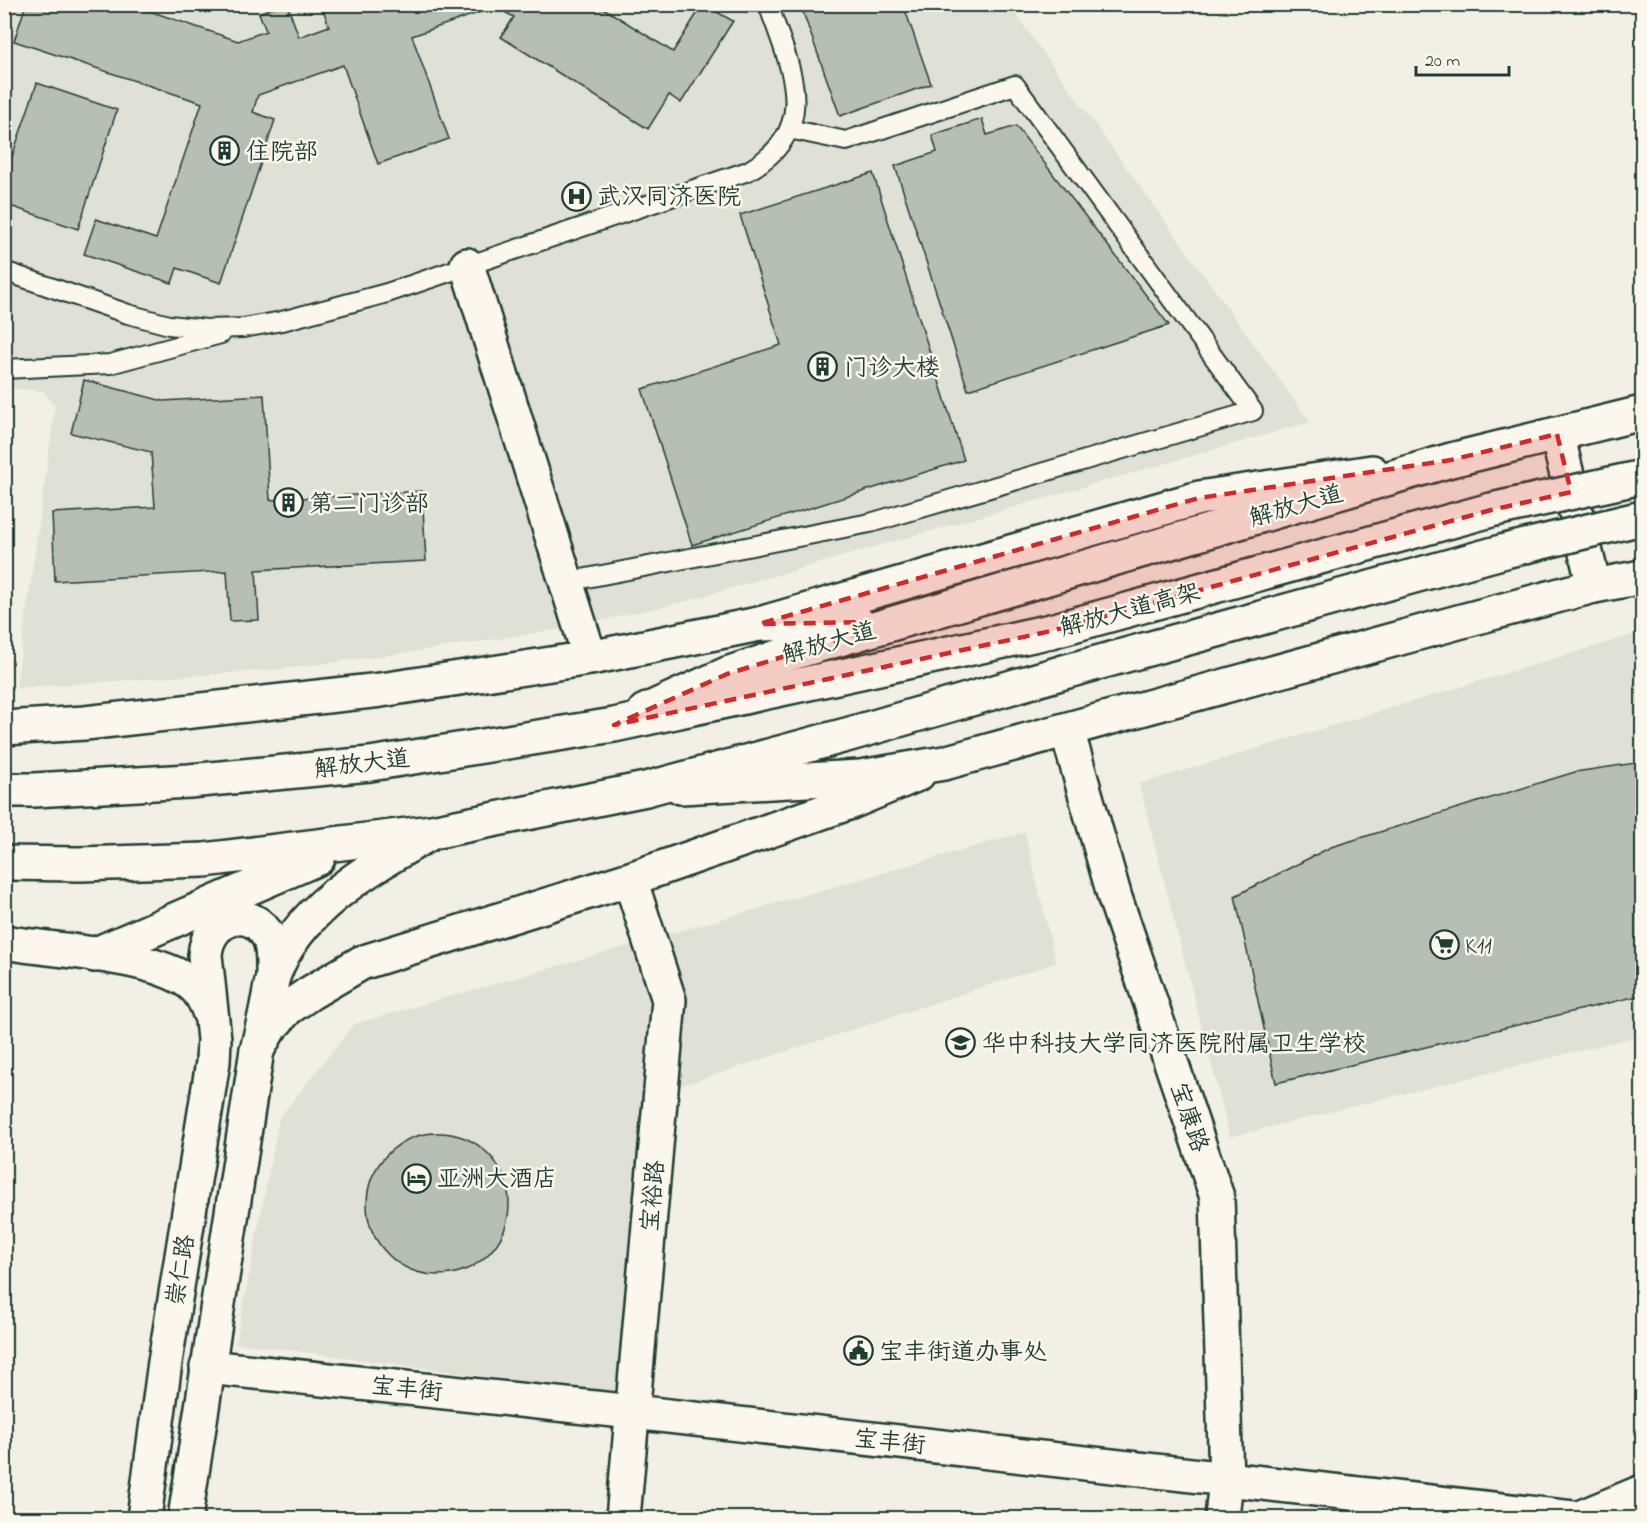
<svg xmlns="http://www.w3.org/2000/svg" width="1647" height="1523" font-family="'Indie Flower','LXGW WenKai TC',sans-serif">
<rect width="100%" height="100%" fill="#f2f0e5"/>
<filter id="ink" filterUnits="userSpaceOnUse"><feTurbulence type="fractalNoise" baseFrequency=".0167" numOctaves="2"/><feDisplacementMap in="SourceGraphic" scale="12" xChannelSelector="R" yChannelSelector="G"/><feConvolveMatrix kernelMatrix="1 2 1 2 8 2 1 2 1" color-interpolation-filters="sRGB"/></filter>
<g filter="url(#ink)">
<path fill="#e0e1d6" d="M4,5H1009L1310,422L687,601L568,628L413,652L275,670L16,688L55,406L43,391L5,388Z
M1642,632V1035L1230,1137L1139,784Z
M1025,832L1056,963L641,1099L617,1394L236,1343L279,1118L354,1024Z"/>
<path fill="#b7beb3" stroke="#1f3d34" stroke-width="1.5" d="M26,4H129L238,41L266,31L259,13L282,4H287L299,37L329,26L321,4H597L673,52L703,4L733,21L681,103L669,95L648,129L501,37L514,17L495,7L412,36L449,139L378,164L343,65L258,95L253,112L275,120L221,283L177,268L172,283L84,254L96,219L156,239L202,103L14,41Z
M202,4H227L205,12Z
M800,4H903L931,84L840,116Z
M37,83L117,110L78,229L4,204V180Z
M982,119L987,135L1016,126L1169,325L968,390L895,166L937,152L932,135Z
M873,173L964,460L692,545L642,389L781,345L740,215Z
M84,380L163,401L264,395L270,500L422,491L426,561L256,570L259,620L230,621L227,571L55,581L52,513L155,507L151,452L71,433Z
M1642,762V995L1276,1083L1235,896L1331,847L1575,772Z
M367 1204a71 71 0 1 1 142 0a71 71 0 1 1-142 0Z"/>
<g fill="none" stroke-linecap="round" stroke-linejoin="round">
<defs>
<path id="service" d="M4,271L128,314L169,325L206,329L243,328L282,321L387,293L748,171C823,128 790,68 768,4
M4,369L110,364L221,334
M566,582L870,523L1253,411L1015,85L846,141L789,129"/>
<path id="minor" d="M467,265L590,658
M4,728L85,723L381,690L590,658L759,624L1199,498L1372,472
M1067,730L1115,898L1217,1197L1226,1479L1222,1518
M257,1050L269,1029L288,1008L310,993L361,963L630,879L851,802L918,774
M207,1367L633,1412L1573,1518
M623,1518L669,1000L630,879
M1579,1518L1642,1492"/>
<path id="secondary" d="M759,624L857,622
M645,711L727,674L778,657L1451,460L1642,413
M681,787L860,777L944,763L1462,621L1594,586L1642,577
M4,942C54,951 152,954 190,983C201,991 206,1002 210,1014
M144,1518L165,1362L213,1062L214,1039L205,955C208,915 252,904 269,938C274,949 273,962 273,975
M185,1518L257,1050C261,1034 265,1017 268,1001C270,992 271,982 274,974C298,907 374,866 432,832"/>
<path id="primary" d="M1557,434L1594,586
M4,790H34L189,781L370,764L614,725L1051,631
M4,863L80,864L204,860L432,832L646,789L850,734L1064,672
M94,955L318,858"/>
</defs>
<use href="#service" stroke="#1f3d34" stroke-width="22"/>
<use href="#minor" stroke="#1f3d34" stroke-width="38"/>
<use href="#secondary" stroke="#1f3d34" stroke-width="38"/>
<use href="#primary" stroke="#1f3d34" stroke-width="38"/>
<use href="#service" stroke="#fbf7ec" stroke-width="18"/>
<use href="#minor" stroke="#fbf7ec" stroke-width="33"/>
<use href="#secondary" stroke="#fbf7ec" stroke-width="33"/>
<use href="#primary" stroke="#fbf7ec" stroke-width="33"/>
<defs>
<path id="primary-bridge" d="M1051,631L1491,510L1642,477
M1064,672L1505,551L1642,518"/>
</defs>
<use href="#primary-bridge" stroke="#1f3d34" stroke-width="38" stroke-linecap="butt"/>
<use href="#primary-bridge" stroke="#fbf7ec" stroke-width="33"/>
</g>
</g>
<path fill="#d62828" fill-opacity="0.2" stroke="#d62828" stroke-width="4.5" stroke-dasharray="12 8" stroke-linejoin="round" d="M1557,434L1571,492L1491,510L1051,631L614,725L727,674L870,630L869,622L759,624L1199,498L1451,460Z"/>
<defs>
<symbol id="building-ring" viewBox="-11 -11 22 22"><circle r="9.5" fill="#fbf7ec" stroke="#1f3d34" stroke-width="1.5"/><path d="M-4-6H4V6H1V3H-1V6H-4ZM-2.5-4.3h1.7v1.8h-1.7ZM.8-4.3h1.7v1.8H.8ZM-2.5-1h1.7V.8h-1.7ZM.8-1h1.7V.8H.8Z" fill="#1f3d34"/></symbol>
<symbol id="hospital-ring" viewBox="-11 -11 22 22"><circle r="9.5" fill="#fbf7ec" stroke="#1f3d34" stroke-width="1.5"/><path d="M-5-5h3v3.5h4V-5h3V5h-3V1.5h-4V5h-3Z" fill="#1f3d34"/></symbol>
<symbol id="supermarket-ring" viewBox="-11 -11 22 22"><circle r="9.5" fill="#fbf7ec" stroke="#1f3d34" stroke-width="1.5"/><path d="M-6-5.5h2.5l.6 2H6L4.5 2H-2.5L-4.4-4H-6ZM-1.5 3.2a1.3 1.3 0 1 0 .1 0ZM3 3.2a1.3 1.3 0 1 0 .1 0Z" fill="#1f3d34"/></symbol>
<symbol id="school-ring" viewBox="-11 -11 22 22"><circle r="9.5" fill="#fbf7ec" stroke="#1f3d34" stroke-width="1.5"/><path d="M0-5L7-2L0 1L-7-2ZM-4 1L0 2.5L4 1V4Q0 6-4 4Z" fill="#1f3d34"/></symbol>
<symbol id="hotel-ring" viewBox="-11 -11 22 22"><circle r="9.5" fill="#fbf7ec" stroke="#1f3d34" stroke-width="1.5"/><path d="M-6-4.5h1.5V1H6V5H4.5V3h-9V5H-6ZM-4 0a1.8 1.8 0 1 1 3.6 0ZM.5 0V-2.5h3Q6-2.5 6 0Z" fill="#1f3d34"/></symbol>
<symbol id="civic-ring" viewBox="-11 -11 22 22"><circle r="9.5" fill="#fbf7ec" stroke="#1f3d34" stroke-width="1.5"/><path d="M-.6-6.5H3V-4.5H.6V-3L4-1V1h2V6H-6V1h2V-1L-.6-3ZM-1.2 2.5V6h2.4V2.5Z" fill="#1f3d34"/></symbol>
</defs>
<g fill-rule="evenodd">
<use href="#building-ring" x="208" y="134" width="33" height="33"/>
<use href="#hospital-ring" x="560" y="180" width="33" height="33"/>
<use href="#building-ring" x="806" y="350" width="33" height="33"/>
<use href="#building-ring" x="272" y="486" width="33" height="33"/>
<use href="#supermarket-ring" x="1428" y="928" width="33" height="33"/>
<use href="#school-ring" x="944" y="1026" width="33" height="33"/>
<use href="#hotel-ring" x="400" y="1162" width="33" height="33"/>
<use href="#civic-ring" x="842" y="1334" width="33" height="33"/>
</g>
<g text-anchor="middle" stroke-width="5" stroke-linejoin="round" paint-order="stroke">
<g font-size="24" fill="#1f3d34" stroke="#fbf7ec" text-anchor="start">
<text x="246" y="159">住院部</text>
<text x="597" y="204">武汉同济医院</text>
<text x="844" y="375">门诊大楼</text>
<text x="309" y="511">第二门诊部</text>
<text x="1465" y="953">K11</text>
<text x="982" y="1051">华中科技大学同济医院附属卫生学校</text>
<text x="437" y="1186">亚洲大酒店</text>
<text x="879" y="1359">宝丰街道办事处</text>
</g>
<g font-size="24" fill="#1f3d34" stroke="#fbf7ec">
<text transform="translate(1296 505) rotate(-16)" y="8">解放大道</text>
<text transform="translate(1130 609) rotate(-15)" y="8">解放大道高架</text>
<text transform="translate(829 642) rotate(-16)" y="8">解放大道</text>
<text transform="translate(362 763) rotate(-7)" y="8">解放大道</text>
<text transform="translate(1190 1117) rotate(71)" y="8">宝康路</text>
<text transform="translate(652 1196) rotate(-85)" y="8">宝裕路</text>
<text transform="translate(180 1270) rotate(-81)" y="8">崇仁路</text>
<text transform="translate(407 1388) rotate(6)" y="8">宝丰街</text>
<text transform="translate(890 1441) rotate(6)" y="8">宝丰街</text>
</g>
</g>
<rect width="1647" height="1523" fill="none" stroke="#fbf7ec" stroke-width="24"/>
<rect x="12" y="12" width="1623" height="1499" fill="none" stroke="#1f3d34" stroke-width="2" filter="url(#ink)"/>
<path d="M1416 66v9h93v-9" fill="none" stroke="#1f3d34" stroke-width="3"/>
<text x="1425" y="66" font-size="18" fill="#1f3d34" stroke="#fbf7ec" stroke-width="4.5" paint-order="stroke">20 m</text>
</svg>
